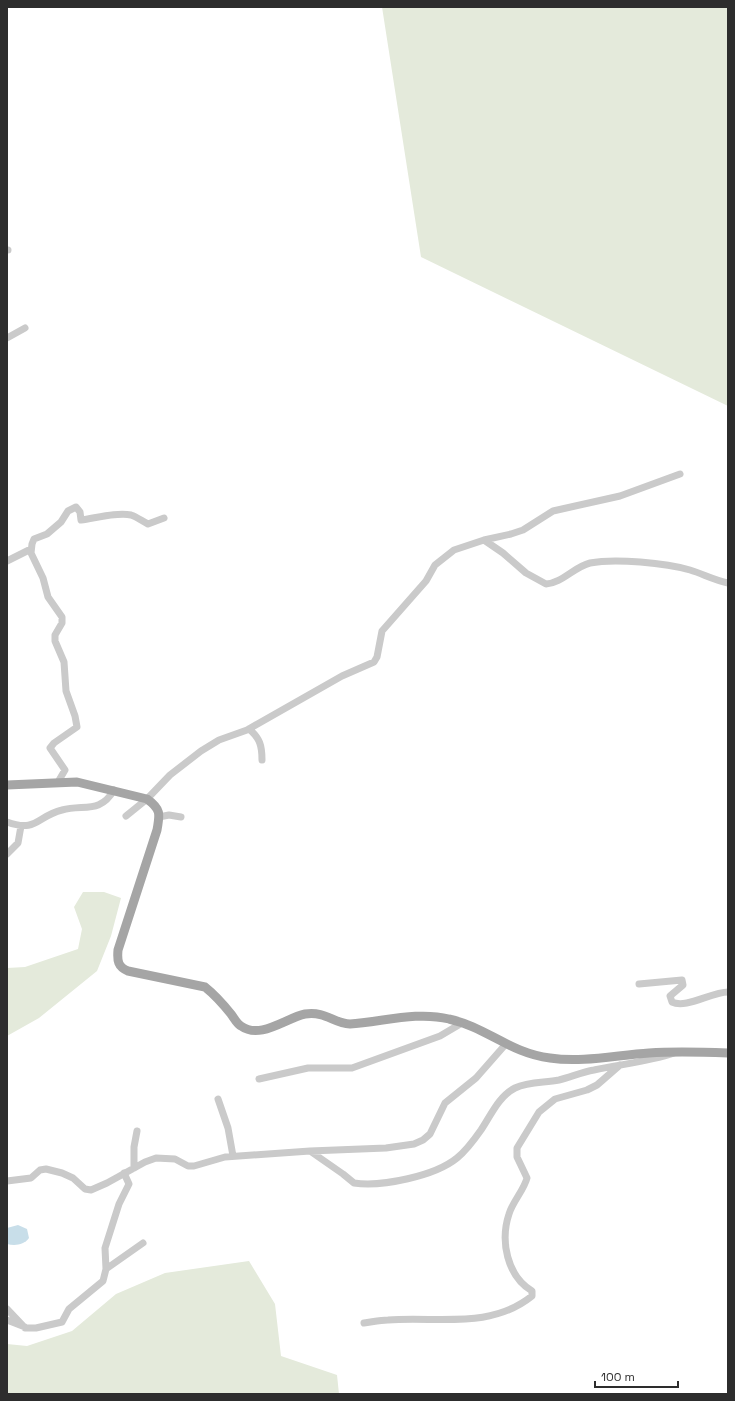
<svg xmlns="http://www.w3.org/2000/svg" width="735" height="1401" font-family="'Space Grotesk',sans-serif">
<rect width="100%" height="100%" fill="#fff"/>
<path fill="#e4eadb" d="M382,7H728V406L421,257Z
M83,892H104L121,898L111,936L97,971L39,1018L7,1036V968L25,967L78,949L82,929L74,907Z
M249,1261L275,1304L281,1356L337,1375L339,1394H7V1344L27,1346L72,1331L116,1294L165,1273Z"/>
<path fill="#c8dee9" d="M18,1225L27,1229L29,1238C24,1245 15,1246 7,1244V1228Z"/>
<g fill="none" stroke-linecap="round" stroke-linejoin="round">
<path stroke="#cacaca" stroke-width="7" d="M7,250H8
M7,338L25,328
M484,540L511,534L523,530L553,511L620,496L680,474
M7,561L31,549
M249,729C260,738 262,746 262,760
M58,782L65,770L50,748L54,743L77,727L75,716L66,691L64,662L55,641V635L62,623V617L48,597L43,578L31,553L32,544L34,539L47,534L61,522L68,511L76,507L80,512L81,520C96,518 117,512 131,515C137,517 142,521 148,524L164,518
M126,816L147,799L170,775L201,751L219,740L247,730L342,676L374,662L377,657L382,631L426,581L435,565L454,550L484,540L503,553L526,573L546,584C562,583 574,567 590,563C615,558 666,563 690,570C703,574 714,580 728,583
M159,817L169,815L181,817
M7,822C37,833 37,816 62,810C84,804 100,814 114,790
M7,854L18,843L21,826
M639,984L682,980L683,985L670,996L672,1002C686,1009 711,992 728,992
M259,1079L308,1068H352L440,1036L462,1023
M218,1099L228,1128L233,1156
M310,1151L386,1148L414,1144L423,1140L430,1134L445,1103L476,1078L505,1045
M134,1168V1147L137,1131
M124,1173L129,1184L119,1204L105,1248L106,1269L143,1243
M7,1181L31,1178L40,1170L46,1169L62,1173L73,1178L85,1189L91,1190L107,1183L145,1162L156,1158L175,1159L188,1166H194L225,1157L310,1151L343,1174L354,1183C382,1187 435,1176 457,1158C467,1150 474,1140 481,1130C491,1115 499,1096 515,1088C529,1081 545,1083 559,1080C571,1077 582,1072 594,1070C621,1064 648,1062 674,1053
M7,1309L25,1328H36L62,1322L69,1309L103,1281L106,1269
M7,1320L25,1327
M364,1323C372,1322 380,1320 388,1320C437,1316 490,1330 532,1296V1291C507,1276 500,1241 509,1214C513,1201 524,1190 527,1178L517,1157V1148L539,1112L555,1099L587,1090L597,1085L620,1065"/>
<path stroke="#a5a5a5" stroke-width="9" d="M7,785L77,782L147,799C161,809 160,814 157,830L118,950C117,961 118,967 128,971L205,987C215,995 223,1004 231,1014C234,1018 237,1024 241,1026C260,1040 286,1018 305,1014C326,1011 333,1023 350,1024C382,1022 417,1011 449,1019C486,1027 510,1053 550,1058C582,1063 617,1055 649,1053C676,1051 702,1052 728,1053"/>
</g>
<rect width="735" height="1401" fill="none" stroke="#2d2d2d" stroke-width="16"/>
<path d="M595 1381v6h83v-6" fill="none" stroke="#2d2d2d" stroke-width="2"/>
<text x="601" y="1381" font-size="12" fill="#2d2d2d" stroke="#ffffff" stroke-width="3" paint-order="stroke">100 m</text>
</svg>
